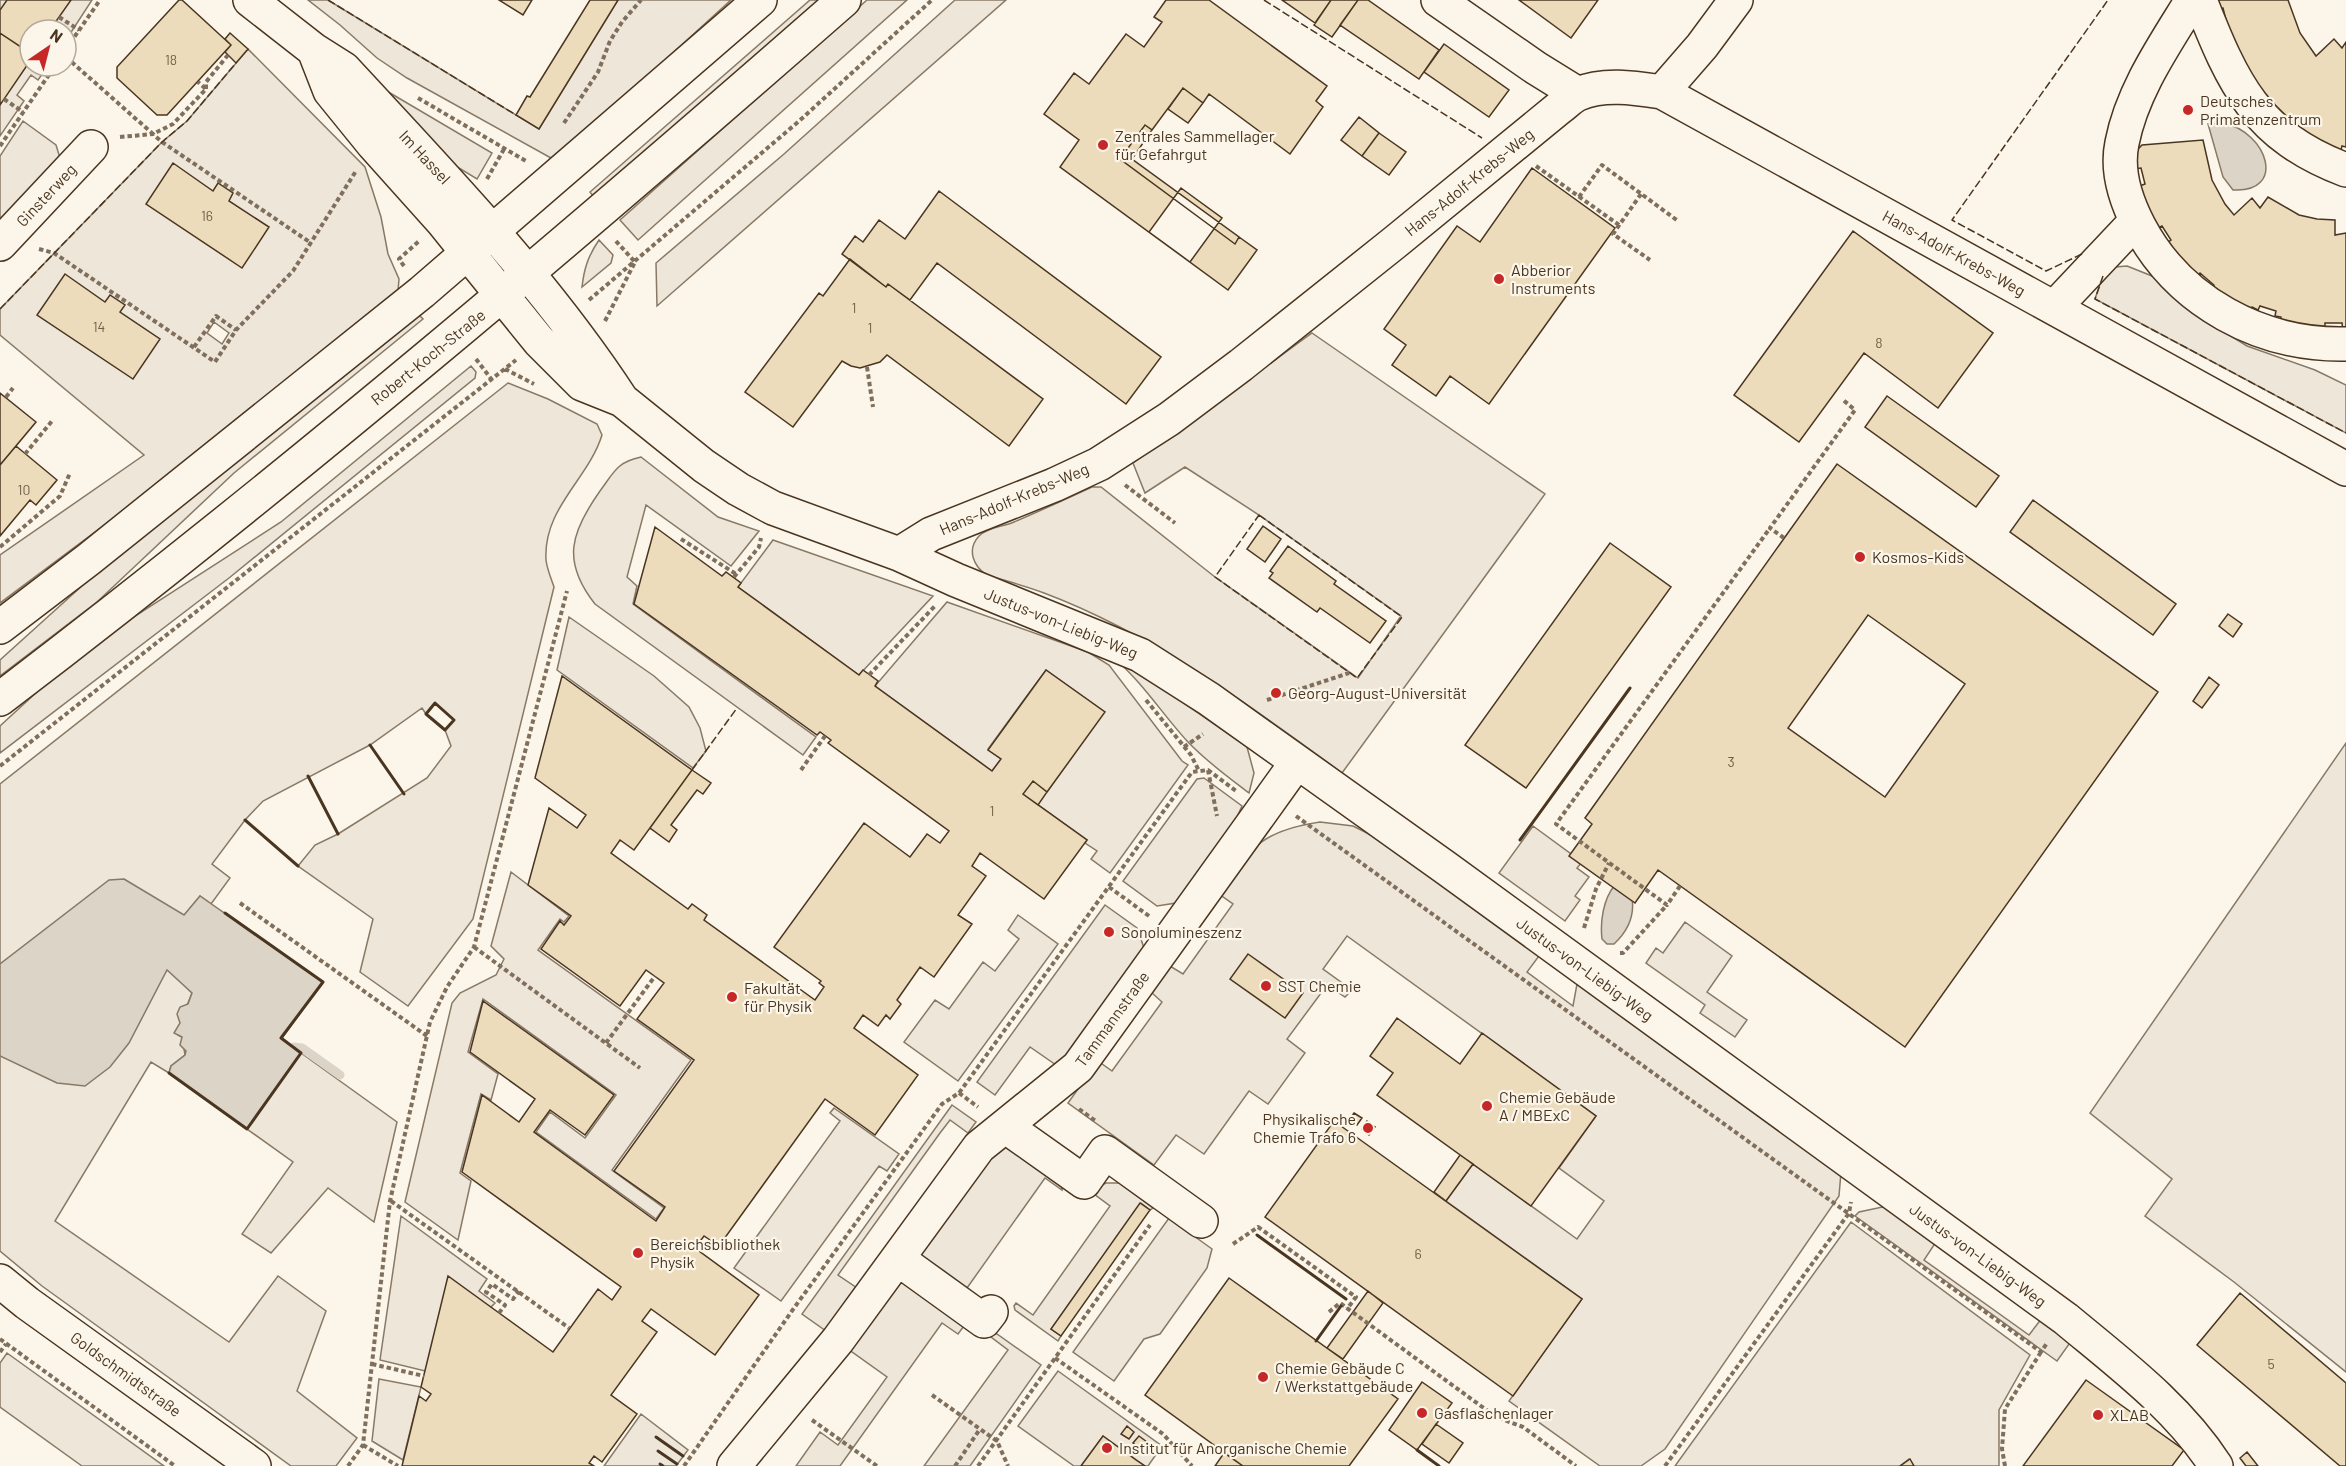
<svg xmlns="http://www.w3.org/2000/svg" width="2346" height="1466" font-family="Barlow,sans-serif">
<rect width="100%" height="100%" fill="#fbf6e9"/>
<path fill="#ede6d9" stroke="#887966" stroke-width="1.5" fill-rule="evenodd" d="M0,0H92L68,37L66,30H30V66H48L38,80L31,75L17,95L24,101L0,136Z
M308,0H328L539,129L618,0H731L643,80L551,158L407,78L377,58L340,25Z
M810,0H820L594,197L590,192Z
M867,0H907L638,240L620,220Z
M955,0H1006L657,306L656,263L784,154Z
M248,49L365,167L381,217L388,254L399,279L398,291L170,476L0,603V555L144,455L0,335V309L162,142L187,121ZM214,322L229,333L222,344L207,333Z
M385,90L492,153L477,179L449,162Z
M23,121L56,145L60,158L0,223V156Z
M599,240L613,255L611,263L582,287C584,269 588,256 599,240Z
M2127,266L2152,276L2200,317L2247,346L2315,370L2346,385V433L2095,299L2104,272L2115,267Z
M419,315L423,319L234,473L97,602L0,676V660L83,585Z
M1312,333L1545,494L1342,773C1251,706 1151,633 1044,593C1026,586 1006,581 987,575C974,567 966,550 979,536C988,527 1003,527 1014,522C1040,511 1066,499 1092,487H1101L1215,577L1358,678L1401,616L1259,515L1185,467L1145,493L1133,463Z
M471,366L476,372L475,378L229,578L0,753V726L38,691L132,618L281,522Z
M508,383L548,399L597,424L602,435C588,480 543,508 546,560C547,569 551,578 554,587L473,919L408,1006L360,972L373,919L298,866L315,845L338,834L427,778L451,746L445,730L454,720L435,703L426,714L422,708L370,745L263,801L245,820L212,864L230,878L211,904L200,896L174,928L183,983L192,993L180,1023L178,1035L182,1037L185,1055L171,1066L169,1073L151,1062L55,1221L229,1342L278,1276L326,1311L297,1391L357,1438L336,1466H291L42,1286L0,1251V784Z
M641,457L718,517L759,531L731,566L646,505L627,577L637,586L633,604L816,737L803,755L595,604C561,561 571,532 600,491C614,472 617,462 641,457Z
M773,540L933,596L859,675L738,587Z
M947,602L1088,652L1109,665L1182,761L1188,765L1110,873L1091,859L1097,851L1085,843L1087,840L1023,794L1047,792L1104,712L1046,670L988,749L1001,759L992,771L875,686Z
M569,617L654,676L689,707L700,728L706,751L693,768L557,670Z
M1116,656L1247,747L1254,773L1249,793C1228,777 1207,762 1188,742C1163,715 1143,683 1115,659Z
M2346,743V1372L2234,1282L2145,1216L2172,1179L2090,1113Z
M1204,778L1242,806L1231,830L1176,903L1157,906L1123,881L1197,779Z
M1320,822L1353,826L1375,837L1539,956L1527,972L1573,1006L1577,984L1841,1172L1839,1196L1665,1449L1641,1466H1600L1509,1401L1582,1299L1446,1201L1473,1164L1577,1239L1604,1201L1559,1168L1596,1116L1347,936L1323,969L1345,985L1348,994L1345,997L1327,985L1287,1039L1305,1053L1268,1104L1249,1091L1204,1154L1176,1135L1154,1165L1068,1103L1098,1061L1112,1071L1162,1002L1152,993L1170,966L1183,974L1233,904L1219,894C1252,847 1260,831 1320,822Z
M1533,826L1582,862L1577,868L1589,877L1575,896L1580,900L1565,921L1499,873Z
M511,872L569,916L564,922L560,919L538,950L691,1060L612,1170L664,1208L656,1219L536,1132L550,1112L585,1138L616,1095L483,999L468,1052L498,1074L491,1100L481,1094L460,1173L471,1181L458,1240L405,1202L452,1003L460,993L496,975L504,959L491,946Z
M1105,905L1137,928L1144,948L1059,1067L1030,1047L995,1095L977,1082Z
M1018,915L1058,944L958,1081L904,1042L935,1000L949,1009L983,962L995,971L1019,939L1008,930Z
M1685,922L1732,956L1707,992L1747,1020L1735,1037L1700,1013L1705,1005L1646,963L1656,948L1663,953Z
M301,1053L397,1122L374,1222L328,1188L271,1253L242,1234L293,1162L247,1129Z
M952,1105L976,1122L968,1133L950,1120L940,1133L838,1275L857,1288L826,1331L802,1314Z
M834,1108L899,1154L887,1171L879,1166L781,1301L734,1268L840,1121L830,1113Z
M1004,1142L1062,1183V1190L1045,1178L967,1288L919,1260L918,1253L996,1143Z
M1106,1183H1119L1153,1208L1150,1210L1141,1203L1051,1329L1061,1336L1058,1341L1015,1310L1014,1306L1016,1303L1033,1315L1110,1206L1094,1194L1100,1186Z
M1887,1206L1936,1242L1924,1260L2029,1335L2042,1318L2072,1340L2057,1361L1855,1216L1859,1212Z
M401,1216L487,1279L479,1291L495,1303L425,1371L380,1360Z
M1169,1218L1212,1249L1207,1268L1160,1334L1144,1339L1114,1381L1073,1352Z
M1851,1222L2030,1355L1999,1410V1466H1914L1909,1459L1900,1466H1675Z
M898,1280H904L964,1326L958,1334L942,1323L840,1466H796L820,1432L838,1445L887,1377L848,1349Z
M993,1334H997L1041,1365L970,1466H924L1008,1350L991,1337Z
M7,1353L164,1466H82L0,1407V1363Z
M1058,1371L1162,1446L1148,1466H1145L1103,1436L1081,1466H1074L1018,1426Z
M379,1379L421,1387L403,1460L372,1441Z
M641,1414L688,1450L676,1466H604Z"/>
<path fill="#dcd4c6" stroke="#887966" stroke-width="1.5" d="M2223,123C2268,132 2287,193 2233,190L2223,177L2208,124Z
M124,879L184,915L200,896L323,982L282,1038L301,1053L247,1129L169,1073L171,1066L185,1055L186,1051L180,1045L182,1037L174,1033L180,1023L177,1014L180,1007L188,1004L192,993L167,970L129,1043L110,1067L85,1086L57,1083L0,1056V964L109,880Z
M1615,885L1632,898C1635,917 1628,931 1614,944H1607L1602,939C1600,922 1603,899 1615,885Z"/>
<g fill="none" stroke-linecap="round" stroke-linejoin="round">
<path stroke="#dcd4c6" stroke-width="9" d="M294,1047L302,1048L340,1075"/>
</g>
<path fill="#ecdcbc" stroke="#4a3520" stroke-width="1.5" fill-rule="evenodd" d="M7,0H71L50,30H30V53L0,33V10Z
M179,0H182L231,45L167,115H157L117,78V67Z
M499,0H532L523,15Z
M590,0H618L539,129L516,115L527,96L530,97Z
M1166,0H1209L1327,86L1316,101L1323,107L1290,154L1209,94L1203,103L1183,88L1152,130L1145,125L1120,159L1235,244L1239,237L1257,250L1228,290L1060,167L1079,140L1044,114L1074,73L1089,84L1126,34L1144,47L1162,22L1154,17Z
M1282,0H1331L1315,23Z
M1331,0H1358L1332,37L1314,25Z
M1358,0H1368L1439,50L1419,79L1340,25Z
M1519,0H1598L1571,38Z
M2214,0H2288L2300,33L2316,56L2334,39L2342,48L2346,42V147L2342,146L2341,150L2330,155L2259,104L2227,24L2223,8L2215,9Z
M0,33L30,53V61L0,105Z
M230,33L248,49L236,63L225,52L231,45L225,39Z
M1444,44L1509,90L1489,117L1424,72Z
M1183,88L1203,103L1188,123L1168,109Z
M1359,117L1379,133L1362,156L1341,140Z
M1145,125L1152,130L1132,159L1239,237L1235,244L1120,159Z
M1379,133L1406,152L1389,175L1362,156Z
M2203,140L2212,180L2225,204L2234,215L2252,198L2260,208L2268,197L2299,215L2317,219L2335,220V235L2346,233V331H2343L2342,323H2325V332L2279,326L2281,317L2275,316L2276,311L2260,306L2258,310L2252,307L2248,315L2209,292L2214,285L2200,273L2194,280L2164,245L2171,240L2162,226L2154,230L2137,187L2145,184L2141,168L2133,169L2131,156L2142,145Z
M173,163L213,191L218,183L233,193L229,201L269,227L242,268L146,204Z
M1532,168L1615,228L1489,404L1450,376L1436,396L1392,365L1406,345L1384,329L1457,226L1480,242Z
M1181,188L1222,218L1190,262L1149,232Z
M939,191L1161,357L1126,404L937,263L910,300L888,284L886,287L842,254L855,236L863,242L879,220L905,239Z
M1853,231L1993,333L1938,408L1864,353L1799,442L1734,395Z
M850,259L886,287L888,284L1043,399L1009,446L887,355L880,362L860,368L851,366L842,361L793,427L745,392L819,293L823,296Z
M65,274L105,302L110,295L125,305L120,312L160,339L133,379L37,315Z
M0,393L36,422L0,465Z
M1887,396L1999,476L1976,507L1865,427Z
M16,446L57,480L36,505L30,500L0,536V465Z
M1837,464L2158,692L1905,1047L1658,870L1635,903L1569,856L1592,824L1585,818ZM1868,615L1965,684L1885,797L1788,728Z
M2033,500L2176,604L2153,635L2010,532Z
M1263,526L1281,539L1265,562L1247,549Z
M655,527L722,576L726,572L741,583L738,587L859,675L863,670L878,681L875,686L992,771L1001,759L988,750L1046,670L1105,712L1047,792L1033,781L1023,794L1087,840L1044,899L980,853L972,866L986,876L958,915L972,924L934,977L920,967L897,1000L901,1004L890,1019L886,1015L878,1026L863,1015L854,1028L918,1075L875,1135L825,1099L719,1246L704,1236L695,1248L759,1295L715,1355L651,1309L642,1321L657,1332L611,1395L637,1414L602,1462L594,1456L589,1463L594,1466H402L419,1396L426,1401L431,1394L421,1387L448,1276L553,1352L598,1289L612,1300L621,1287L462,1172L482,1095L519,1122L535,1099L470,1052L483,1001L614,1095L585,1135L550,1110L534,1132L656,1221L665,1207L614,1171L694,1060L637,1019L664,983L646,970L620,1006L541,949L560,921L564,925L571,916L528,885L549,808L577,828L586,815L535,778L562,676L692,770L634,850L620,840L611,853L688,909L692,904L707,915L704,920L815,1000L824,987L819,983L821,981L774,947L864,823L910,857L927,834L940,843L949,831L828,743L831,740L820,732L817,735L634,604Z
M1610,543L1671,587L1526,788L1465,745Z
M1288,546L1336,581L1334,584L1386,621L1370,643L1320,608L1317,612L1269,578L1273,573L1270,571Z
M2228,614L2242,624L2233,637L2219,626Z
M2209,677L2219,685L2202,708L2193,701Z
M692,770L711,783L703,794L697,790L671,825L677,830L669,842L650,828Z
M1033,781L1047,792L1038,805L1023,794Z
M1248,954L1303,993L1285,1018L1230,979Z
M1397,1018L1460,1064L1482,1033L1596,1116L1531,1206L1377,1095L1393,1073L1370,1056Z
M1354,1113L1362,1118L1357,1125L1349,1120Z
M1334,1121L1582,1299L1513,1396L1265,1217Z
M1367,1121L1375,1127L1369,1135L1362,1129Z
M1460,1155L1473,1164L1446,1201L1434,1192Z
M1140,1203L1150,1210L1061,1336L1051,1329Z
M1229,1278L1398,1399L1349,1466H1243L1145,1395Z
M1368,1291L1383,1303L1343,1359L1327,1348Z
M2240,1293L2346,1383V1466H2340L2197,1345Z
M2086,1380L2184,1450L2172,1466H2023Z
M1422,1382L1452,1403L1417,1450L1389,1430Z
M1436,1424L1463,1443L1449,1463L1422,1444Z
M1127,1426L1134,1432L1129,1439L1121,1434Z
M1103,1436L1136,1460L1145,1466H1081Z
M1139,1436L1147,1442L1141,1449L1133,1443Z
M2247,1452L2258,1466H2246L2240,1458Z
M1224,1453L1243,1466H1215Z
M1910,1459L1914,1466H1900Z"/>
<g fill="none" stroke-linecap="round" stroke-linejoin="round">
<defs>
<path id="minor" d="M250,0L314,50L344,69C442,175 543,279 622,400
M1438,0L1536,68L1578,94
M2192,0C2165,44 2132,91 2122,143C2116,171 2126,201 2139,226C2179,302 2261,346 2346,344
M2200,0C2233,84 2256,136 2346,170
M314,50L330,91L373,144L442,221L539,341L582,384L622,400L704,466L738,489L773,508L899,554L956,580L1140,655L1209,699L1446,868L2066,1319C2120,1364 2178,1407 2216,1466
M1662,92L1702,46L1736,0
M0,244L91,147
M2054,308L2136,221
M899,554L931,534L1054,485L1099,464L1169,419L1241,365L1394,243L1559,108C1565,104 1571,97 1578,94C1604,83 1635,88 1662,92L2346,469
M0,627L89,559L422,292L760,0
M0,699C291,477 569,241 844,0
M1005,1126L1084,1182L1105,1152L1201,1221
M898,1259L984,1321L991,1312
M0,1281L27,1303L254,1466
M734,1466L838,1340L979,1147L1078,1067L1297,762"/>
</defs>
<use href="#minor" stroke="#4a3520" stroke-width="36"/>
<path stroke="#7f6f5c" stroke-width="4" stroke-dasharray="4.5 3" stroke-linecap="butt" d="M59,17L79,30
M66,49L100,0
M66,57L153,134L173,124L206,89L198,82
M206,89V82L228,55
M418,98L526,161
M4,99L23,112
M564,123L598,72L610,41L622,22L641,0
M120,137L153,134L162,142L311,243
M0,146L55,66
M1536,166L1619,225
M487,179L504,149
M1641,194L1613,234L1650,260
M1579,197L1602,165L1678,221
M39,249L54,253L215,362L236,330L293,271L356,171
M404,266L399,259L419,241
M589,300L798,122L932,0
M605,321L635,262L614,239
M194,347L216,316L236,330
M476,359L492,380
M867,367L873,407
M505,369L534,384
M6,397L13,388
M25,454L52,421
M1125,485L1175,523
M1784,538L1770,528L1855,410L1842,399
M681,539L736,574
M0,547L60,496L70,473
M734,577L759,547L761,538
M869,675L935,606
M1146,700L1191,755L1199,771
M1267,700L1349,673
M1184,747L1203,734
M0,766L516,360
M801,770L825,736
M1208,770L1217,816
M1296,816L2041,1352L2047,1343
M1680,886L1667,905L1556,824L1770,528
M1109,887L1149,916
M240,903L427,1036
M1584,928L1596,889L1609,863
M474,947L640,1068
M1620,953H1623L1667,905
M606,1043L655,976
M959,1093L978,1107
M1079,1109L1097,1122
M391,1201L569,1328
M1233,1244L1258,1227L1356,1297L1347,1309
M1329,1312L1340,1303L1496,1417L1523,1427L1576,1466
M499,1313L505,1305L486,1292L492,1284L513,1299L519,1291
M0,1339L175,1466
M0,1352L6,1344
M1055,1358L1163,1434L1192,1466
M372,1364L424,1376
M932,1395L997,1441L1008,1466
M812,1420L877,1466
M363,1445L398,1466
M348,1466L363,1445L390,1201L430,1022L447,987L474,947L567,591
M684,1466L794,1308L942,1104L959,1093L1192,772L1208,770L1236,791
M955,1466L980,1429
M978,1466L1150,1225
M1665,1466L1849,1213L1851,1202
M2005,1466L2002,1449L2005,1409L2041,1352"/>
<use href="#minor" stroke="#fbf6e9" stroke-width="33"/>
<path stroke="#4a3520" stroke-width="1.5" stroke-dasharray="8 3" stroke-linecap="butt" d="M328,0L516,115
M1264,0L1482,138
M2082,254L2046,271L1952,220L2108,0
M2103,276L2095,299L2346,433
M0,309L162,142L187,121L236,63
M1259,515L1402,617L1357,678L1215,577Z
M692,770L737,708"/>
<path stroke="#4a3520" stroke-width="3" d="M435,703L454,720L445,730L426,714Z
M370,745L404,794
M308,776L338,834
M245,820L298,866
M1520,840L1630,688
M169,1073L247,1129L301,1053L281,1038L323,982L225,913
M1257,1235L1346,1299
M1316,1341L1341,1306
M656,1437L683,1456
M1417,1450L1439,1466
M658,1451L677,1464
M660,1464L663,1466"/>
</g>
<g fill="#c62828" stroke="#fbf6e9" stroke-width="2">
<circle cx="2188" cy="110" r="6"/>
<circle cx="1103" cy="145" r="6"/>
<circle cx="1499" cy="279" r="6"/>
<circle cx="1860" cy="557" r="6"/>
<circle cx="1276" cy="693" r="6"/>
<circle cx="1109" cy="932" r="6"/>
<circle cx="1266" cy="986" r="6"/>
<circle cx="732" cy="997" r="6"/>
<circle cx="1487" cy="1106" r="6"/>
<circle cx="1368" cy="1128" r="6"/>
<circle cx="638" cy="1253" r="6"/>
<circle cx="1263" cy="1377" r="6"/>
<circle cx="1422" cy="1413" r="6"/>
<circle cx="2098" cy="1415" r="6"/>
<circle cx="1107" cy="1448" r="6"/>
</g>
<g text-anchor="middle" stroke-width="4.5" stroke-linejoin="round" paint-order="stroke">
<g font-size="14" fill="#725f47">
<text x="171" y="65">18</text>
<text x="207" y="221">16</text>
<text x="854" y="313">1</text>
<text x="99" y="332">14</text>
<text x="870" y="333">1</text>
<text x="1879" y="348">8</text>
<text x="24" y="495">10</text>
<text x="1731" y="767">3</text>
<text x="992" y="816">1</text>
<text x="1418" y="1259">6</text>
<text x="2271" y="1369">5</text>
</g>
<g font-size="16" fill="#4a3520" stroke="#fbf6e9" text-anchor="start">
<text x="2200" y="107">Deutsches<tspan x="2200" dy="18">Primatenzentrum</tspan></text>
<text x="1115" y="142">Zentrales Sammellager<tspan x="1115" dy="18">für Gefahrgut</tspan></text>
<text x="1511" y="276">Abberior<tspan x="1511" dy="18">Instruments</tspan></text>
<text x="1872" y="563">Kosmos-Kids</text>
<text x="1288" y="699">Georg-August-Universität</text>
<text x="1121" y="938">Sonolumineszenz</text>
<text x="1278" y="992">SST Chemie</text>
<text x="744" y="994">Fakultät<tspan x="744" dy="18">für Physik</tspan></text>
<text x="1499" y="1103">Chemie Gebäude<tspan x="1499" dy="18">A / MBExC</tspan></text>
<text x="1356" y="1125" text-anchor="end">Physikalische<tspan x="1356" dy="18">Chemie Trafo 6</tspan></text>
<text x="650" y="1250">Bereichsbibliothek<tspan x="650" dy="18">Physik</tspan></text>
<text x="1275" y="1374">Chemie Gebäude C<tspan x="1275" dy="18">/ Werkstattgebäude</tspan></text>
<text x="1434" y="1419">Gasflaschenlager</text>
<text x="2110" y="1421">XLAB</text>
<text x="1119" y="1454">Institut für Anorganische Chemie</text>
</g>
<g font-size="16" fill="#4a3520" stroke="#fbf6e9">
<text transform="translate(425 157) rotate(47)" y="6">Im Hassel</text>
<text transform="translate(1469 182) rotate(-39)" y="6">Hans-Adolf-Krebs-Weg</text>
<text transform="translate(46 195) rotate(-47)" y="6">Ginsterweg</text>
<text transform="translate(1954 253) rotate(29)" y="6">Hans-Adolf-Krebs-Weg</text>
<text transform="translate(428 357) rotate(-39)" y="6">Robert-Koch-Straße</text>
<text transform="translate(1014 499) rotate(-23)" y="6">Hans-Adolf-Krebs-Weg</text>
<text transform="translate(1061 623) rotate(22)" y="6">Justus-von-Liebig-Weg</text>
<text transform="translate(1585 969) rotate(36)" y="6">Justus-von-Liebig-Weg</text>
<text transform="translate(1112 1019) rotate(-54)" y="6">Tammannstraße</text>
<text transform="translate(1978 1255) rotate(36)" y="6">Justus-von-Liebig-Weg</text>
<text transform="translate(126 1374) rotate(36)" y="6">Goldschmidtstraße</text>
</g>
</g>
<g transform="translate(48 48) rotate(35)"><circle r="28" fill="#fbf6e9" stroke="#b4a999" stroke-width="1.5"/>
<path d="M0-4.5L10 22L0 15L-10 22Z" fill="#c62828"/>
<text y="-9" font-size="16" font-weight="bold" text-anchor="middle" fill="#4a3520">N</text>
</g>
</svg>
